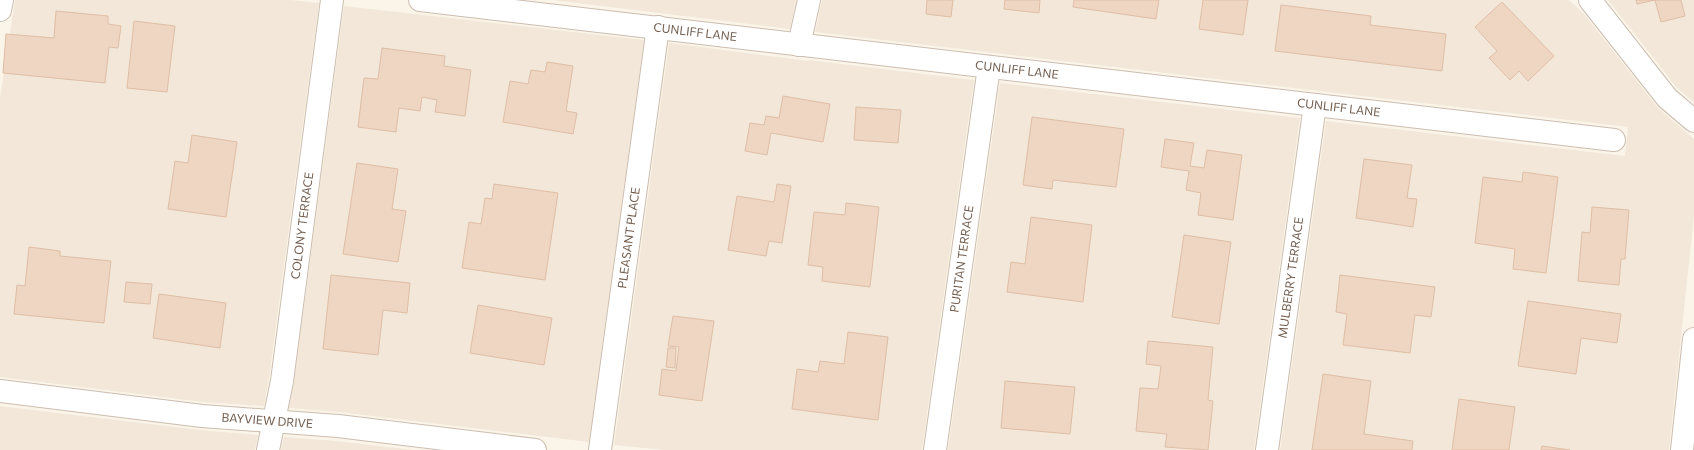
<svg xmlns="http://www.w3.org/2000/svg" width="1694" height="450" font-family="Commissioner,sans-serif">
<rect width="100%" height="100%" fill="#fbf5e9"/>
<path fill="#f2e7d8" d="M15,0H291L319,3L269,378L264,406L203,402L0,377V98Z
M552,0H796L790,29Z
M822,0H1569L1584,14L1658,108L1694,139V215L1669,450H1280L1326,121L1625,156L1628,127L815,32Z
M1608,0H1694V102L1677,88Z
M344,6L644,40L589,442L339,412L289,408L294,382Z
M669,43L809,61V60L974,80L922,450H665L614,445Z
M1000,83L1300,118L1254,450H948Z
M0,406L200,430L258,435L255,450H0Z
M284,437L336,441L414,450H281Z"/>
<path fill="#eed6c3" stroke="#dfbea5" d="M927,0H953L951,17L926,14Z
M1005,0H1040L1039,13L1004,9Z
M1074,0H1159L1156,19L1073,7Z
M1203,0H1248L1243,35L1199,29Z
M1636,0H1655L1637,4Z
M1655,0H1681L1685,16L1661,22Z
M1502,2L1554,56L1528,81L1519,71L1510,80L1489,58L1497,51L1475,27Z
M1281,5L1371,16L1370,25L1446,34L1442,71L1275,51Z
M56,11L108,16V24L121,26L118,48L109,47L105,83L3,73L6,34L54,38Z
M134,21L175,26L167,92L127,88Z
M382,48L445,56L444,66L471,70L465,116L435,112L437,100L422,97L420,111L399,108L396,132L358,127L364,78L378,79Z
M547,62L573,66L566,111L577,113L573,134L503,122L510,81L528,84L531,70L545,72Z
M783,96L830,104L823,142L771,133L767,155L745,151L750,123L764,125L766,116L779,118Z
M856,107L901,110L898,143L854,140Z
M1032,117L1124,129L1116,187L1053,180L1052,189L1023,185Z
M192,135L237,142L226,217L168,209L175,161L188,163Z
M1165,139L1194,143L1190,166L1204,168L1207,150L1242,155L1233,220L1198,215L1201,193L1186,190L1189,171L1161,167Z
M1364,159L1412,165L1407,198L1417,199L1413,227L1356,218Z
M357,163L398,169L392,209L406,211L398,262L343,254Z
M1523,172L1558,177L1546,273L1513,269L1515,249L1475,243L1483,177L1522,182Z
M494,184L558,193L545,280L462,268L469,222L481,224L485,198L492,199Z
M777,184L791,186L782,243L769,241L766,256L728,250L737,196L774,202Z
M846,203L879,207L870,287L822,281L823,267L808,265L814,212L845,215Z
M1592,207L1629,210L1625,259H1621L1619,285L1578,281L1582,232L1590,233Z
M1031,217L1092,225L1083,302L1007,292L1011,262L1025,264Z
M1184,235L1231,242L1219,324L1172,317Z
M29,247L60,251V256L111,261L104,323L14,314L17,285L25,286Z
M331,275L410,283L407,313L383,310L378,355L323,349Z
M1340,275L1435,287L1431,317L1415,315L1410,353L1343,345L1347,314L1336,312Z
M126,282L152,284L150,304L124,302Z
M159,294L226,303L220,348L153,338Z
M1528,301L1621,314L1617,343L1581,338L1576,374L1518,366Z
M478,305L552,318L544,365L470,353Z
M673,316L714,321L702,401L659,395L662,369L676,371L679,347L668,346Z
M848,332L888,337L878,420L792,409L797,369L818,372L820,361L844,364Z
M1148,341L1213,347L1208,400L1213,401L1208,450L1165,447L1167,434L1136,431L1140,388L1158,389L1161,366L1146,364Z
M668,348H676L675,368L666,367Z
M1323,374L1371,381L1364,434L1413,441L1412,450H1312Z
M1005,381L1075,387L1070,434L1001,428Z
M1459,399L1515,407L1509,450H1452Z
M1542,446L1570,450H1541Z"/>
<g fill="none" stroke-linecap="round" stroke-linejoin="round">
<defs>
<g id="minor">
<path id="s1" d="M420,0L1614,140"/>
<path d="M0,10L2,0"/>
<path d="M799,45L809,0"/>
<path id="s2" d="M0,391L202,416L338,426L535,450"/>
<path id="s3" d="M268,450L282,381L332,0"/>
<path id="s4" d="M600,450L658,27"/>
<path id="s5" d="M935,450L989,67"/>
<path id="s6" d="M1267,450L1315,105"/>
</g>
<path id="tertiary" d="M1590,0L1667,98L1694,121
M1682,450L1694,339"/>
</defs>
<use href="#minor" stroke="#ccbdb0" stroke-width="24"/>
<use href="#tertiary" stroke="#ccbdb0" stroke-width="24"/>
<use href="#minor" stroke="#fff" stroke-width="22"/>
<use href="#tertiary" stroke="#fff" stroke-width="22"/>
</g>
<g text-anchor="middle" stroke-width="4" stroke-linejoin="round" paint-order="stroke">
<g font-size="12" fill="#735e4f" stroke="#fdf9ef">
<text dy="4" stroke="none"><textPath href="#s1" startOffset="277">CUNLIFF LANE</textPath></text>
<text dy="4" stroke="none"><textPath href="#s1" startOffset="601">CUNLIFF LANE</textPath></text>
<text dy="4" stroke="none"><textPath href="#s1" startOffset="925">CUNLIFF LANE</textPath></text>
<text dy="4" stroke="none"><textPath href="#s3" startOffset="227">COLONY TERRACE</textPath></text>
<text dy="4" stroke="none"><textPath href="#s4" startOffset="214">PLEASANT PLACE</textPath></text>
<text dy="4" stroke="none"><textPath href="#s5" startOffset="193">PURITAN TERRACE</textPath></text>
<text dy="4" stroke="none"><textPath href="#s6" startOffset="174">MULBERRY TERRACE</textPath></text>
<text dy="4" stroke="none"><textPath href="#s2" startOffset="269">BAYVIEW DRIVE</textPath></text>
</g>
</g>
</svg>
